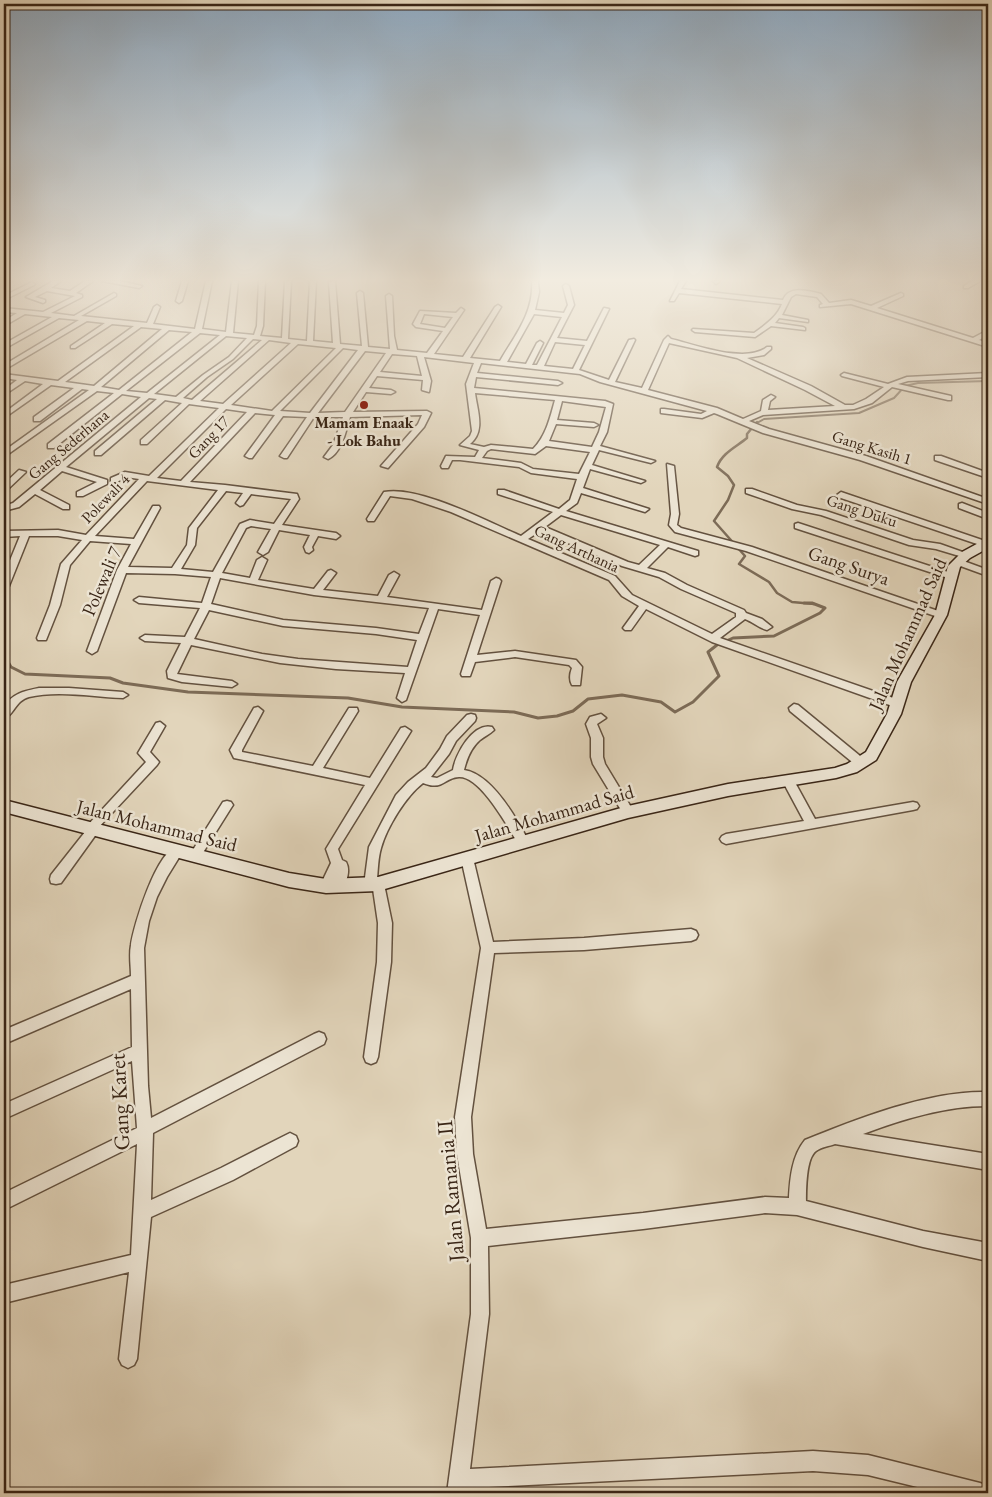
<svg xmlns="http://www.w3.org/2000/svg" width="992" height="1497" font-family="'EB Garamond',serif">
<rect width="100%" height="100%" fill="#e2d5bb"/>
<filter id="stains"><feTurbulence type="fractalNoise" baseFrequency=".004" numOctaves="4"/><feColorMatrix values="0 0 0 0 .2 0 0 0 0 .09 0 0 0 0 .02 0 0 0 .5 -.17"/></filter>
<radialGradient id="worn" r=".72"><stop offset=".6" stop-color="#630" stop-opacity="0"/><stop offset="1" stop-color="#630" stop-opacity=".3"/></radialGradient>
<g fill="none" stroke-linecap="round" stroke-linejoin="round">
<path stroke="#7c6b57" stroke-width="2" d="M755,424L764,419L859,413L894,398L905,386L918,383L988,381"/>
<path stroke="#7c6b57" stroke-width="2.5" d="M757,422L747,434V438C736,447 722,453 717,467L728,476L734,485L728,500L714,521L745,556L739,564L769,582L777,593L792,602L814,604"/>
<path stroke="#7c6b57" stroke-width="3" d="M4,655L11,667L25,674L110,678L123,683L188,692L348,698L402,707L514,712L538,718L557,716L573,711L588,699L622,695L661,702L675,712L693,702L719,676L708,652L717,645L733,638L774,636L820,613L825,608L812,603H804"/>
<defs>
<path id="street" d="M4,281H12L4,286Z
M53,281H61L51,288L70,291L85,281H93L76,293L82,295V297L51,313L74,316L114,293L116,294V296L81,316L147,323L154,307L157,305L160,307L153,324L195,329L206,281H212L202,329L226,332L232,281H238L233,333L254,335L257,326L259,281H265L263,326L260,336L282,338L285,281H291L288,339L307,341L310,281H316L313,341L333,343L329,282L335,281L340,344L362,346L357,293L360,291L363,293L368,347L390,349L386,296L389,294L392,296L394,336L397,350L427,353L443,331L416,327L413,324L420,311L456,313L461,308L464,310L434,354L463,357L495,307L498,305L501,307L470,358L500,361C515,335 534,313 532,281H538L539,292L535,310L564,313L568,305L563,286L566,284L569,286L574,305L557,338L587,341L604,308L609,309L579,370L609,380L629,340L634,339L635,340L615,382L642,388L664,340L668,336L671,339C696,345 746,364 767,347H771V349L764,355L747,358L811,386L845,405H853L866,399L884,387L842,376L841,375L844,373L888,384L907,377L988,373V377L908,381L898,384L951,396V400H948L892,387L872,403L854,409L763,415L749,421L769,429L866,456L988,499V504L860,460L763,433L717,414L714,413L702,418L661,413V409H664L701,414L707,411L600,382L580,374L481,363L477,373L558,381L562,383L558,385L476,377L474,388L605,401L613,404L607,432L600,446L655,461L651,463L599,450L592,465L645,481L641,483L590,469L583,488L649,509L645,512L581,493L577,503L566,511L698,551V555L695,556L668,547L647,568L665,573L687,585L744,610L746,613L762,619L772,627L767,630C759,628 753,622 745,619L720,638L902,701L903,704L902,707L898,708L712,642L646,609L631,630H625L623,628L639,606L622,596L609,580L451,512L412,499L390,496L374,521H368L367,519L384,492C419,485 488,522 521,536L553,512L498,494V490H504L559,509L570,500L577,479L531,473L519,467L460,460H452L448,468H442L441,466L446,456L475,457L479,450L460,445L470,436L472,431L466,384L474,363L424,357L431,381L429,392L422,390L423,380L377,376L369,388L391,390L395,392L391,394L366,392L353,412L427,411L431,413L424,427L388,468L381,466L418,424L422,415L350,417C346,430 342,453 328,459L324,457L333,445L343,417H314L287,458H284L280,456L307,417L283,416L252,458H249L245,456L275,415L255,413L190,482L225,485L297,494L299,499L282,525L336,533L340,536L336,539L318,536L312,547L313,550L309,553L306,552L304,547L310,535L279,530L268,552L263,555L258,552L271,529L251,526L246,528L222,573L250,578L257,560L262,557L267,560L258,580L314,589L328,571L331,570L336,573L323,590L378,596L389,575L394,572L399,575L387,597L482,610L491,581L496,578L499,579L501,581L477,655L515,651L576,660L582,667L580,685H572C569,680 570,673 572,668L569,665L515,657L475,662L470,676H462L461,674L480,615L438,609L406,700L402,702L397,698L405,673L336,669L280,663L191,645L177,674L232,681L237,684L232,687L182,682L168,678L167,671L181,643L145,641L140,638L145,635L185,637L200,608L139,603L134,600L139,597L202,603L211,577L175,574L126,573L97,651L92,654L87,651L117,570L131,544L90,541L70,565L60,605L46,640H38L37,638L50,605L61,564L82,540L58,536H29L9,586L4,589V575L20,536L4,537V531L58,530L86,535L139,479L126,477L117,482H111V478L125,472L149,476L219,408L189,404L147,444H141V440L182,403L165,400L101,455H95V451L157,399L149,398L66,467L107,480V484L83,496H77V492L97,482L62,471L40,490L69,505V509H63L35,494L19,507L4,511V506L13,503L141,397L122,394L54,448H48V444L114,393L97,391L4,457V451L89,390L82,389L40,421H34V417L74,388L51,385L4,418V413L43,384L25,381L4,395V390L17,380L4,378V374L58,381L134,326L112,324L75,348H71V346L105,323L87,321L4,370V365L79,320L59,318L4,349V344L52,317L25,314L4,326V321L17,313L4,312V308L43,312L75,296L47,291L35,297L45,300V302L43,303L26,297ZM424,314L453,317L445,328L420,324ZM534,314L562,317L537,365H532L543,343L540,341L537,343L526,364L507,362ZM141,327L162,329L94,386L65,382ZM169,330L192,332L119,390L101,387ZM200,333L220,335L147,393L126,391ZM226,336L247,338L229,357L203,375L176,397L154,394ZM253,339L262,340L192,400L183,398L207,377L233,359ZM269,340L291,343L223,404L200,401ZM555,342L585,345L573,369L544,366ZM669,343L737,358L805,390L835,406L768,410L770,401L775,397L771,395L763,400L761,411L743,419L717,408L648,390ZM298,344L336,348L272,411L231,405ZM343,348L358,350L310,413L280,411ZM365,351L386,353L345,412L318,413ZM392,354L417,356L422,376L380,372ZM475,393L555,400C550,418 546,436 533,449L491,445L484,447L470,444C486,431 477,410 475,393ZM562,401L606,407L599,432L592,447L549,441L556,424L594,427L598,425L594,423L557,420ZM226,409L247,412L181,481L157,478ZM546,446L590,452L579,474L533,469L521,463L482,458L487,451L491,449L535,454ZM147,481L218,490L189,528L187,545L172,568L128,567L160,508L159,506H153L134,539L95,536ZM226,491L243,493L236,503L240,506L243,505L251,494L291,499L274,524L250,520L240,524L213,572L181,569L195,545L197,528ZM561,515L660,545L639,565L628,562L545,527ZM540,531L622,566L659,577L681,589L736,613V617L712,634L632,595L615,576L528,539ZM220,578L314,595L429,608L419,634L376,628L283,620L211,604ZM209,610L283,626L376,634L417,640L408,667L298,659L262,654L194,639Z
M102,281H120L142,286L139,288Z
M182,281H188L182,301L179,303L176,301Z
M680,281H686L681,289L783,300C789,285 809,291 821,294L829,303L851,300L871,306L901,293L903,294V296L877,308L973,338L988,330V335L979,340L988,343V347L851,304L820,307V305L823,304L817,297L796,294L791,297L782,315L808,320V322L779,318L775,323L803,327L805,328V330L771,326L755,337L695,332L692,330L693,329L754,333C765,325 777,317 782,304L679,293L674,301H670Z
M713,281H719V282L716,284Z
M972,281H980L968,288H964V286Z
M32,282L35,284L34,285L4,300V296Z
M935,456H941L988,473V478L935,460Z
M667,464L674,466L679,514L677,525L681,528L752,547L944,613L946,615L944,617H938L746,551L675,532L669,525L671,514Z
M19,470L26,472L7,490H4V484Z
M746,489H752L797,505L826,511L913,540L940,544L971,555L966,558L936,549L909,545L821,515L792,509L746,493Z
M841,492L988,542V546H983L838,497L837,495Z
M962,503L988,513V519L959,508V504Z
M798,523L954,574L956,576L951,579L948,578L795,528V524Z
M958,559L988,570V576L955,564V560Z
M39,688H69L123,692L128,695L123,698C95,697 57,690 29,697C16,700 13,716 4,719V707C13,693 24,691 39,688Z
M794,704L798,705L865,760L867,763L865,766H857L790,711L789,708Z
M258,707L263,711L242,750V752L313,766L349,708H357L358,711L323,768L370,778L401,728L405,727L411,731L338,849L342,860L346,862C351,871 346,882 342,891L337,892L331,888L326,891L321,890L320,886L331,863L326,849L365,785L234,758L230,750L254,708Z
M471,714L475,715L476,718L475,721L456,741L449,754L431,777L437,778L453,770C455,755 473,722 492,727L494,730C490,734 485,736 480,740C471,748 467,758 464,770C492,774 517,819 529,842L527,845H519C509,829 481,776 459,777C443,778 444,791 423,783C406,796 387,827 381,848C378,858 378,869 377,879L383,880L384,884L392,923L391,962L378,1057L376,1062L371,1064L366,1062L364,1057L377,962L378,923L373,889H365L364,885L369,847L396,795L408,782L426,768L440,749L447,736L467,715Z
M601,714L606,718L597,724L603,738V757L605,764L634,812L632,815H624L593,764L591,757V738L586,724L590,717Z
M160,722L165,726L150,752L159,762L157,765L98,828L97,833L61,883L56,884L51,883L50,879L51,875L85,832L86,827L146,762L138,753L156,723Z
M788,776L792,777L815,819L913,802L917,803L919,806L917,809L913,810L726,844L722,842L720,839L722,836L726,834L804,821L782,780Z
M227,801L231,802L233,805L231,808L199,859L195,861L191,859L189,856L191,853L223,802Z
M177,846L181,848L183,851L167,877L157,897L149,921L144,948L148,1086L151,1118L314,1034L319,1032L324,1034L326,1039L324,1044L153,1133L151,1200L221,1168L284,1136L290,1133L296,1136L298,1141L296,1146L233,1180L151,1217L137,1359L134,1365L128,1368L122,1365L119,1359L129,1272L4,1303V1285L131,1255L137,1144L4,1210V1193L137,1128L132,1061L4,1119V1104L132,1047L131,989L4,1044V1030L131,976C131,966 129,955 131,945C134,924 156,853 177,846Z
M467,853L471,855L473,858L493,942L584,938L691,929L696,931L698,935L696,939L691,941L584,950L494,953L471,1117L473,1154L486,1229L643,1213L765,1197L789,1198C790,1178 792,1156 805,1140C859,1118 931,1090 988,1092V1106C945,1106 904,1119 863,1134L988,1154V1170L835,1144C830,1146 821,1147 816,1151C806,1158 806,1189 806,1201L923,1231L988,1243V1261L923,1247L797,1215L765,1213L643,1229L488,1246L489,1314L470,1469L813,1451L868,1455L980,1483L987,1486L988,1493H942L868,1475L813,1471L467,1488V1493H447L471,1314V1238L457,1154L455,1117L481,948L461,858L463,855Z"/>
<path id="secondary" d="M984,540H988V548L970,558L960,567L947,615L911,682L901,714L876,760L857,772L836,778L728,796L628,818L378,891L326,893L289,887L4,812V800L289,873L326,879L378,877L628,806L728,784L835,768L847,764L866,752L887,714L897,682L935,615L948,566L962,552Z"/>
</defs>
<use href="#street" stroke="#63513f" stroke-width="3"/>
<use href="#secondary" stroke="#392516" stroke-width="3"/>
<use href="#street" fill="#ece4d3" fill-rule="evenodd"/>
<use href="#secondary" fill="#ece4d3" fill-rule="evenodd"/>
</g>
<linearGradient id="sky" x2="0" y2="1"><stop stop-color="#8fa9c0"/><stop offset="0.57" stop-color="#f2ece0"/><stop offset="1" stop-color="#f2ece0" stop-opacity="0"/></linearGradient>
<rect width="992" height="491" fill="url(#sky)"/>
<circle fill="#8f2418" stroke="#ece4d3" stroke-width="2" cx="364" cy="405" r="5"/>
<g text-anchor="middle" stroke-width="5" stroke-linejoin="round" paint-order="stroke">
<g font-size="16" font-weight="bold" fill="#392516" stroke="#ece4d3">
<text x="364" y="428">Mamam Enaak<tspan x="364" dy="18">- Lok Bahu</tspan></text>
</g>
<g font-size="16" fill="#392516" stroke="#ece4d3">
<text transform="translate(208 437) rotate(-47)" y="6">Gang 17</text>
<text transform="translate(68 444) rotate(-40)" y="6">Gang Sederhana</text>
<text transform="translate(872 447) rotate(17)" y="6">Gang Kasih 1</text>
<text transform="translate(105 498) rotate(-46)" y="6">Polewali 4</text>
<text transform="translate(862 510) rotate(18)" y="6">Gang Duku</text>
<text transform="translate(577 548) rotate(25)" y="6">Gang Arthania</text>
</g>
<g font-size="19" fill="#392516" stroke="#ece4d3">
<text transform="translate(849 565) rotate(19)" y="7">Gang Surya</text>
<text transform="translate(101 581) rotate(-67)" y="7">Polewali 7</text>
<text transform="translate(907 634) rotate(-66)" y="7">Jalan Mohammad Said</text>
<text transform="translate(554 813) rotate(-16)" y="7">Jalan Mohammad Said</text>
<text transform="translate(157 825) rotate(14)" y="7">Jalan Mohammad Said</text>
</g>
<g font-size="22" fill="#392516" stroke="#ece4d3">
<text transform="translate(119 1102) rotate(-93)" y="8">Gang Karet</text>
<text transform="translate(450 1191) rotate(-95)" y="8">Jalan Ramania II</text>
</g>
</g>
<rect width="992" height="1497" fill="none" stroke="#e2d5bb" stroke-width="20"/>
<rect x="5" y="5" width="982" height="1487" fill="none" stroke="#392516" stroke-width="2.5"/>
<rect x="10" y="10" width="972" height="1477" fill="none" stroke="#392516"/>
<rect width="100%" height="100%" filter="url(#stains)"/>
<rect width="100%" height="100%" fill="url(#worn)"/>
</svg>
